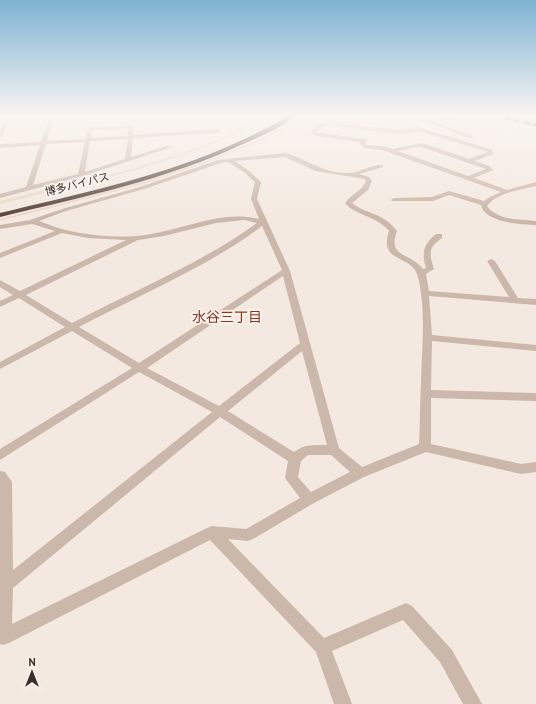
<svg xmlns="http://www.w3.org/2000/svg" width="536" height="704" font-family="'PT Sans','Noto Sans JP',sans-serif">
<rect width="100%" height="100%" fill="#f3e9e0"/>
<path fill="#ebd9c7" d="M265,117H269L255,125L225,139L184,155L124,173L0,204V201L121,172L181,154L221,138Z
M298,117H302L282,130L251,145L209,162L144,184L0,221V219L141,182L206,161L248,144L279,129Z"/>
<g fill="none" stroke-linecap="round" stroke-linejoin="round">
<path fill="#ccb8ab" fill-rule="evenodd" d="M7,117H11L3,135L0,137V130Z
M452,117H467L433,122L473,136V138H469L424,121Z
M528,117H536V120L528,118Z
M51,118L53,119L47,141L86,139L87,129L90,127L130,126L132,127L133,135L218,129L221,131L218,133L133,138L131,157L167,146L172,147L83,176L0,198V194L26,187L40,145L0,148V144L41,142L49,119ZM128,129V136L91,138L92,130ZM128,139L125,159L85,172L90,141ZM85,142L78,174L33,185L46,144Z
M327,123L401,130L418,127L492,150L493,154L475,161L489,166L493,170L474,178L507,190L536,182V186C521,190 497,192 487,206C498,221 520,219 536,221V225C521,224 485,223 481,205L449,195L433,201H392L391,200L394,198L432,197L449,191L484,201L490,197L501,192L382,150L365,148L359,144L361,142L316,136L310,133L319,124ZM327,125L401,134L418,131L488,152L469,159L422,143L392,149L383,146L366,145L365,144L367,141L364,139L316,132L323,126ZM416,147H421L486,169L468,176L398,151Z
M286,153C308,160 325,174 349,173C361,172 372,164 383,165V167L359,174L369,177L372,181L368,190L352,203C367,215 383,212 397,231C387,258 410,252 423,269L426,268C421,252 424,244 436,234H442V238C428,248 429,253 434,269L426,274L429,291L509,297L487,261L491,259L495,261L518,298L536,299V305L429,296L432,335L536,345V351L432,341L431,390L536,393V401L431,398V444L521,464L536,462V472L521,474L426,452L364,477L314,503L253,539L248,541L228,539L324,638L406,603L412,606L452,650L482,704H463L440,662L403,620L332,651L352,704H334L316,652L210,540L9,643L3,645L0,644V471L5,472L12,482L13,570L212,412L139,372L0,460V449L132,368L72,331L0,369V362L65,327L19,298L0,307V301L13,295L0,287V280L20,291L126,240L88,238L62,233L0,258V253L55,231L32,224L0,229V225L30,220L62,209L140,187L218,160ZM285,157L316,171L365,179L366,181C362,191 351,194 345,203C355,216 376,215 389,231C378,264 413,254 418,277C426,310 422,347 421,380C420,402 420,423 419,444L362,467L339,448L290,271L257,199L261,182L248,170L235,161ZM228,162L244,172L255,182L251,199L259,219C222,210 188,228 151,234C124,239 92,236 66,230C57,228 48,224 39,221L66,211L144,189L221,163ZM245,220L257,223C202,263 133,291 72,323L26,295L138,240L164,236L216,223ZM262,226L282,270L139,363L79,327C139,295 208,267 262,226ZM283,276L300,343L219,406L147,368ZM302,351L327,445C314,445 304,444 294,452L228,411ZM220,417L288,461L285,478L300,498L246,529L212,526L207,528L12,624L13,588ZM308,455H331L350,472L311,492L298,477L301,461Z"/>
<path fill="#5b4841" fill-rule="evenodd" d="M287,117H294C281,128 259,137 243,144C166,180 82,197 0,217V213C74,195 151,179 222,149C244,140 266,129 287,117Z"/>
<defs>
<path id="rail" d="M500,117L536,125"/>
</defs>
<use href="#rail" stroke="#3a2e2a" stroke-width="2.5"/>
<use href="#rail" stroke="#fbf3ec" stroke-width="1.5" stroke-dasharray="5" stroke-linecap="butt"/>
</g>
<linearGradient id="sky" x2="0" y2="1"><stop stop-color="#7db3d2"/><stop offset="0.54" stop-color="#faf5f1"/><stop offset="1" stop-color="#faf5f1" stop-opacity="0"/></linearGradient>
<rect width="536" height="215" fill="url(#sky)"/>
<g text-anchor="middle" stroke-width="3.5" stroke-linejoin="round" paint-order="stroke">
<g font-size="11" fill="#3a2e2a" stroke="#fbf3ec">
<text transform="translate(77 184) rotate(-14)" y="4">博多バイパス</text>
</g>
<g font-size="14" fill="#8a3522" stroke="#fbf3ec">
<text x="227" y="322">水谷三丁目</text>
</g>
</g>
<g transform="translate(32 672)" stroke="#fbf3ec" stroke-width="3" paint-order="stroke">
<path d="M0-3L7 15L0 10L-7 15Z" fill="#3a2e2a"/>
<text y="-6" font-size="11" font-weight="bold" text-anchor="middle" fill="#3a2e2a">N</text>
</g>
</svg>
